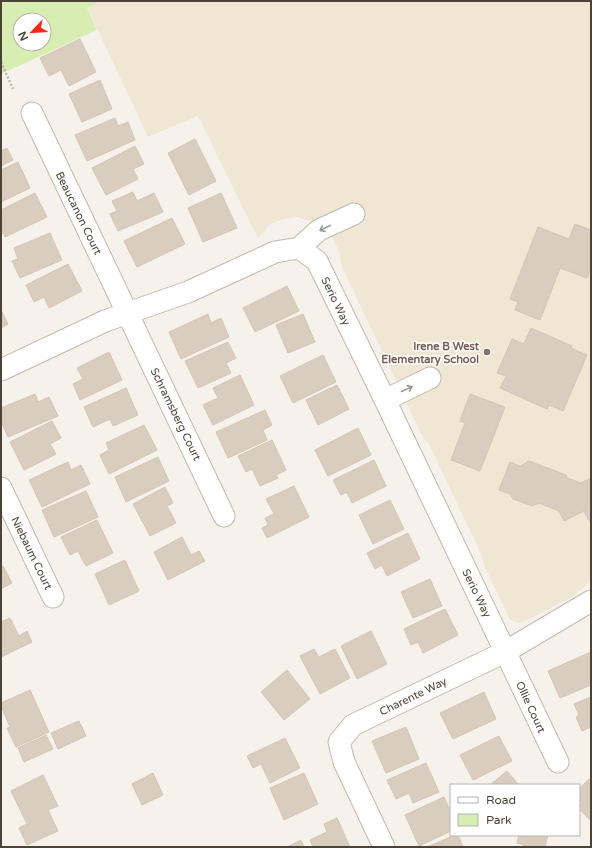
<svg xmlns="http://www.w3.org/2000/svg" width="592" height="848" font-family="'Varela Round',sans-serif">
<rect width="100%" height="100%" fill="#f6f2eb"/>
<path fill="#f0e6d4" d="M100,1H591V581L572,597L527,620L519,623L510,620L484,565L482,556L429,444L423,438L342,267L339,251L332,237L312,222L297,217L283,219L270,224L258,238L198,116L148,137L87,7Z"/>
<path fill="#d7edb1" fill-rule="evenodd" d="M1,1H100L87,8L97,30L1,74ZM20,20H44V44H20Z"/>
<path fill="#d9cdbf" stroke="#d4c4b2" d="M80,39L96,72L69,86L61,70L49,76L40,58Z
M100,80L112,109L82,122L69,94Z
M115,118L118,126L128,122L135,140L87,161L75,135Z
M195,139L216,181L189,195L168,153Z
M135,146L144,164L133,169L138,179L106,195L92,168Z
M7,148L13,160L1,166V151Z
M18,162L30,188L1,202V170Z
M133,192L137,201L154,193L163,212L118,231L110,214L117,211L112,201Z
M35,193L47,217L5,237L4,233L1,234V210Z
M221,193L237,228L203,242L188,208Z
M172,218L185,244L137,267L124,241Z
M575,224L591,230V269L587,278L560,268L540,320L515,310L518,302L510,299L538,227L569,239Z
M50,233L62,260L20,278L12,261L18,259L14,248Z
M68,264L82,291L49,308L44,297L34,302L26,285Z
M287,286L299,311L255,332L243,308Z
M1,310L8,324L1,328Z
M208,314L211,323L221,318L229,337L181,359L169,332Z
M303,314L315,342L288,353L276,325Z
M531,328L572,346L571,348L587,355L563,411L549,405L547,409L500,388L506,376L497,373L512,339L524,344Z
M228,342L236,358L226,363L231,373L198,388L185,361Z
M109,352L122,380L80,400L73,384L83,379L77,368Z
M323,355L336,382L293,403L280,376Z
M240,375L254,405L213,425L203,405L218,398L213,388Z
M337,385L349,409L318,425L306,400Z
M126,388L138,415L113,426L110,419L93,427L84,407Z
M35,394L38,402L49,397L58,416L8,437L1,421V408Z
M470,394L505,407L480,471L451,460L465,423L460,421Z
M265,410L272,425L263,430L267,440L228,458L216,432Z
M52,421L61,438L50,444L56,454L24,470L10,442Z
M144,425L157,450L109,474L100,455L109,450L106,443Z
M358,428L371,455L328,476L315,450Z
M272,440L286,470L276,475L278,478L260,486L252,469L246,472L238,456Z
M158,457L169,481L126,502L115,477Z
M374,460L386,486L352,503L347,492L341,495L333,480Z
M529,461L566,475L567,478L581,483L591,478V524L584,511L564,521L559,511L539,503L532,506L513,499L510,494L499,490L510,462L520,466Z
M68,462L71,470L81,465L90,484L42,507L29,480Z
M294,486L309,517L267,538L262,528L268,525L265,518L274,514L266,499Z
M165,487L173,503L167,506L176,523L150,536L133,504Z
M86,491L98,517L54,537L42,510Z
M390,500L404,529L373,544L359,515Z
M97,520L113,553L86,566L78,551L70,555L61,537Z
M408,533L420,559L387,576L382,565L375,569L367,553Z
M182,537L191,555L199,551L205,561L168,580L154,552Z
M125,560L139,591L109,605L95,574Z
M3,566L12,583L1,589V567Z
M430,579L442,606L413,618L401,592Z
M445,609L458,635L423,653L418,642L411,645L404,629Z
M10,618L19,636L27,631L32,642L1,657V622Z
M371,631L387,664L357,679L341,646Z
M314,649L319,657L335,649L350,678L320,694L300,656Z
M591,652V685L560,698L548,671Z
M287,670L310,699L284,720L261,692Z
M30,690L49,732L16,747L7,728L10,727L1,706V703Z
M484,692L496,719L453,739L440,713Z
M591,697V727L582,731L576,717L579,715L574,704Z
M79,721L86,736L58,749L51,733Z
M406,727L419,759L386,773L372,741Z
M46,735L53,749L24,762L18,748Z
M499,736L512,761L473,780L460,755Z
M285,738L300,768L270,783L261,764L253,768L247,756Z
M426,763L439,792L413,803L409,793L396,799L387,780Z
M507,771L519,785H490Z
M153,773L163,795L142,805L132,784Z
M304,773L318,804L284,820L270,788Z
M43,775L58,806L48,810L58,831L27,845L19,828L27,824L11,791Z
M589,779L591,781V821L579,809V806L582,803L579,799V789Z
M444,797L451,813V831L419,846L405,815Z
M337,818L350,847H313L310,840L327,832L324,824Z
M455,835H458L463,847H427Z
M519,835H548L545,847H530L517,843Z
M301,840L304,847H287Z"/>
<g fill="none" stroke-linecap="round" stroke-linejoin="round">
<defs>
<path id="minor" d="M32,113L224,516
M299,248L319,230L354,214
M1,370L105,321L188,292L275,252L299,248L317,261L385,400L558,762
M385,400L430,378
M1,488L53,597
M384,847L344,762L339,742L353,725L505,652L591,601"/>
</defs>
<use href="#minor" stroke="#c3b9ac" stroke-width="23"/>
<path stroke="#c6b49c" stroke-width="2.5" stroke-dasharray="2 2" stroke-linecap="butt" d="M1,62L13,89"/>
<use href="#minor" stroke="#fff" stroke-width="21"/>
</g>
<defs><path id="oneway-shaft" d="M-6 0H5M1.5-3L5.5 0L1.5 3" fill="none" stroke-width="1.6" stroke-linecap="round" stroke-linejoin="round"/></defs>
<g stroke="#9c9792">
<use href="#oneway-shaft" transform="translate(325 228) rotate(154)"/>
<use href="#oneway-shaft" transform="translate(407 389) rotate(-25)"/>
</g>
<circle fill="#8d6e63" stroke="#fff" stroke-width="1.5" cx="487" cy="352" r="4"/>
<g text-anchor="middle" stroke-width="3" stroke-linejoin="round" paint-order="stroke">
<g font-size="11" fill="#4b4238" stroke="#fff">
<text transform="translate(79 213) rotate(64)" y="4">Beaucanon Court</text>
<text transform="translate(336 301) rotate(64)" y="4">Serio Way</text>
<text transform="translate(176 414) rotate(64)" y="4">Schramsberg Court</text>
<text transform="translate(32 553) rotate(64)" y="4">Niebaum Court</text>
<text transform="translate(477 593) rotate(64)" y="4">Serio Way</text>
<text transform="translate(413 696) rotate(-26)" y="4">Charente Way</text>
<text transform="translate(531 707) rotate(65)" y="4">Ollie Court</text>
</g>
<g font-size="11" font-weight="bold" fill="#785e54" stroke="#fff" text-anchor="end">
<text x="479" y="350">Irene B West<tspan x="479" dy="13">Elementary School</tspan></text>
</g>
</g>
<rect width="592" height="848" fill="none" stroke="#4b4238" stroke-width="4"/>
<rect x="450" y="784" width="130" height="52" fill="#ffffff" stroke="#b7b3af"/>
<rect x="458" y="797" width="20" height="6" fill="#ffffff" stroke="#b7b3af"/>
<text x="486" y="804" font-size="12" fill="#4b4238">Road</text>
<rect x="458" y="814" width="20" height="12" fill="#d7edb1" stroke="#b7b3af"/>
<text x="486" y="824" font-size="12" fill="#4b4238">Park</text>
<g transform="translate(32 32) rotate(245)"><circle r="19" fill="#ffffff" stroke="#b7b3af"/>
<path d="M0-3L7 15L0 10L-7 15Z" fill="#ff2819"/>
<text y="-6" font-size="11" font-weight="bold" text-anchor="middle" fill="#4b4238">N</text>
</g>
</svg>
